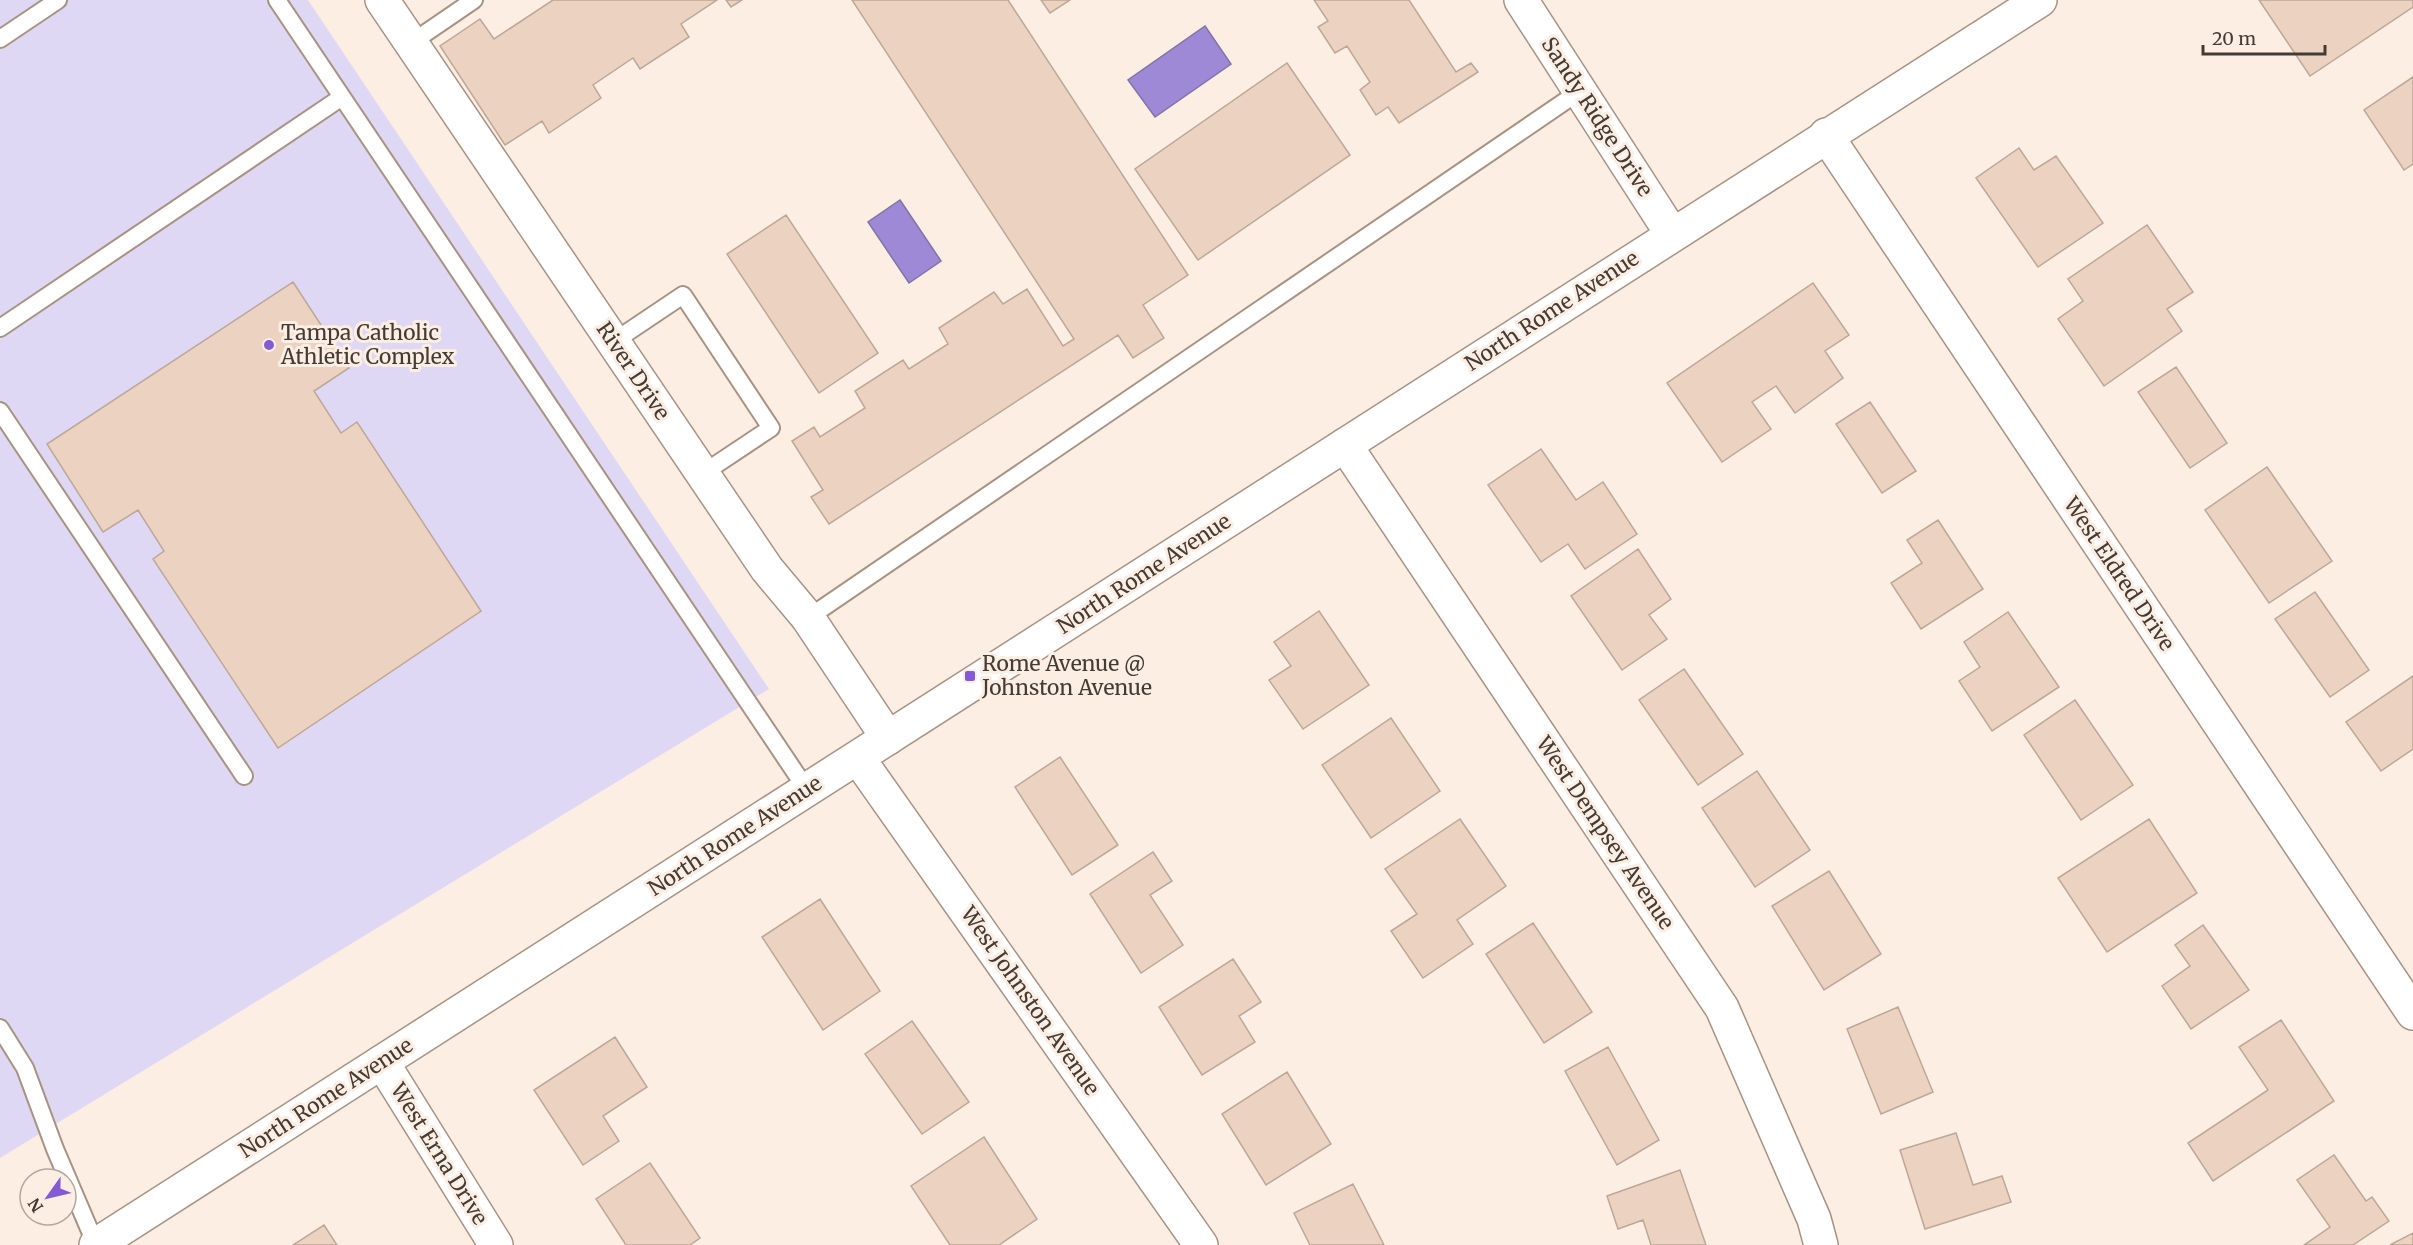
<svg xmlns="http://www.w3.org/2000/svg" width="2413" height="1245" font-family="Merriweather,serif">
<rect width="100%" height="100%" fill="#fdeee4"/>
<path fill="#ded8f4" d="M0,0H308L769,689L0,1158Z"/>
<path fill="#9e89d7" stroke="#8372a6" stroke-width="1.5" d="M1205,26L1231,64L1155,117L1128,80Z
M900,200L941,261L909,283L868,222Z"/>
<path fill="#ebd2c1" stroke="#bea796" stroke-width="1.5" d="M553,0H717L681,24L689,37L640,69L633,58L593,85L601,98L549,133L542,121L505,145L440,46L480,19L494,39Z
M726,0H742L731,7Z
M852,0H1008L1188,275L1143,305L1164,338L1133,358L1118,335L829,524L811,497L823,490L792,441L814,427L820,437L865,408L855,391L903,360L909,369L948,344L939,328L994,292L1003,304L1027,289L1063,346L1074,339Z
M1041,0H1070L1050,13Z
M1314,0H1409L1456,72L1471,63L1478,72L1399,123L1388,107L1376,115L1360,90L1370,82L1347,46L1335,53L1318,27L1328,21Z
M2259,0H2413V7L2310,76Z
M1287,63L1350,155L1198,260L1135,169Z
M2413,77V164L2404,170L2364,110Z
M2019,148L2034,170L2056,156L2103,223L2038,267L1976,178Z
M786,215L878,353L819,393L727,254Z
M2147,225L2193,292L2167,309L2182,331L2104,386L2058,319L2083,301L2068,279Z
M293,282L349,368L314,391L341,433L357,422L481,611L278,748L153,559L164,551L138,510L103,532L47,444Z
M1813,283L1849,335L1825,351L1843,378L1795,413L1776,386L1752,402L1771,429L1722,462L1667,383Z
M2176,367L2227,443L2190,468L2138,392Z
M1870,402L1916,471L1882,493L1836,424Z
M1541,449L1576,500L1603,482L1637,534L1585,569L1568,544L1541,562L1488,485Z
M2267,467L2332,561L2269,603L2205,510Z
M1938,520L1983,589L1921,629L1891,583L1922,563L1907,540Z
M1638,549L1671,599L1649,615L1667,639L1622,670L1571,596Z
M2315,592L2369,670L2330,697L2275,619Z
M1319,611L1369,685L1303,729L1269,680L1291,666L1274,642Z
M2008,612L2059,687L1992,731L1959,681L1980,667L1964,642Z
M1684,669L1743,754L1698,785L1639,700Z
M2413,676V749L2381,771L2346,722Z
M2075,700L2133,785L2081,820L2024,735Z
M1391,718L1440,791L1371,838L1322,765Z
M1060,757L1118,845L1072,875L1015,787Z
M1757,771L1810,850L1755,887L1702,808Z
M1460,819L1506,886L1457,920L1473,944L1423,978L1391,931L1417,914L1385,869Z
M2149,819L2197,893L2107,952L2058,878Z
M1153,852L1172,881L1150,895L1183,945L1141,973L1090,894Z
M1829,871L1881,954L1824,990L1772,906Z
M820,899L880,991L823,1030L762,937Z
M1533,923L1592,1012L1544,1043L1486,954Z
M2203,925L2249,990L2191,1029L2162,986L2190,966L2175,945Z
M1233,959L1261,1002L1239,1016L1255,1042L1202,1075L1159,1007Z
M1898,1007L1933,1092L1881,1114L1847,1029Z
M2281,1020L2334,1101L2213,1181L2188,1143L2268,1090L2239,1047Z
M912,1021L969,1102L922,1134L865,1054Z
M615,1037L647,1087L603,1116L619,1141L583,1165L534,1090Z
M1608,1047L1659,1140L1617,1165L1565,1071Z
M1287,1072L1331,1144L1266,1185L1222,1114Z
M1956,1133L1973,1185L2002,1176L2011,1202L1925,1229L1900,1150Z
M984,1137L1037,1219L999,1245H950L911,1186Z
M2334,1155L2366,1201L2372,1197L2389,1221L2353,1245H2304L2330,1227L2297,1180Z
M650,1163L700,1238L690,1245H626L596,1199Z
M1680,1170L1706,1245H1651L1643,1220L1618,1229L1607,1196Z
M1353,1184L1384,1245H1310L1294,1213Z
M324,1225L337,1245H293Z
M2413,1233V1245H2390Z"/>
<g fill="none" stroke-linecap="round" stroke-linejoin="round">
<defs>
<path id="lane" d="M277,0L807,790
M0,39L58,0
M411,43L474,0
M0,328L342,97
M613,342L683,295L771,428L702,474
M0,411L244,776
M808,618L1580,91
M0,1028L25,1068L55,1149L96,1245"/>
<path id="street" d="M382,0L767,569L808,618L888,738
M1521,0L1672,234
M1826,135L2413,1013
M1345,445L1722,1008L1814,1219L1821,1245
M858,758L1201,1245
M382,1062L496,1245"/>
<path id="secondary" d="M96,1245L2040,0"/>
</defs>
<use href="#lane" stroke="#a89282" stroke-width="20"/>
<use href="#street" stroke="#a89282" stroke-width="36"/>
<use href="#secondary" stroke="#a89282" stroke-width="36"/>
<use href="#lane" stroke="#fff" stroke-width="16"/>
<use href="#street" stroke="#fff" stroke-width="33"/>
<use href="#secondary" stroke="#fff" stroke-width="33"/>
</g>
<g fill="#845bd5" stroke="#fdeee4" stroke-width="2">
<circle cx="269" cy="345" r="6"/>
<rect x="964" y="670" width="12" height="12" rx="3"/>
</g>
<g text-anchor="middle" stroke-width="6" stroke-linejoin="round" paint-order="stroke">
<g font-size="21" fill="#443b34" stroke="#fdeee4">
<text transform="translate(1597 117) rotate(57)" y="7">Sandy Ridge Drive</text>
<text transform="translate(1552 311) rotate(-33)" y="7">North Rome Avenue</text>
<text transform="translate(633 371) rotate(56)" y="7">River Drive</text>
<text transform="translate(1144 574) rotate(-33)" y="7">North Rome Avenue</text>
<text transform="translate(2119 574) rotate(56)" y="7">West Eldred Drive</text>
<text transform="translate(1605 833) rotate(56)" y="7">West Dempsey Avenue</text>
<text transform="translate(735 836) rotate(-33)" y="7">North Rome Avenue</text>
<text transform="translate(1030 1001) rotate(55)" y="7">West Johnston Avenue</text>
<text transform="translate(326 1098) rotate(-33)" y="7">North Rome Avenue</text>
<text transform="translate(439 1154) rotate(58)" y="7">West Erna Drive</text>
</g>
<g font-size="21" fill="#443b34" stroke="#fdeee4" text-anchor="start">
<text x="281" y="340">Tampa Catholic<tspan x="281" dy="24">Athletic Complex</tspan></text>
<text x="982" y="671">Rome Avenue @<tspan x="982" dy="24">Johnston Avenue</tspan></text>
</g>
</g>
<g transform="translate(48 1197) rotate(236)"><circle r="28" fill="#fdeee4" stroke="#b3a69e" stroke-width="1.5"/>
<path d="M0-4.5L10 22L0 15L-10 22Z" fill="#845bd5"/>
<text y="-9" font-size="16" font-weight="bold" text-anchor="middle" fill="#443b34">N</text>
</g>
<path d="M2203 45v9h122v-9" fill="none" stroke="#443b34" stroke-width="3"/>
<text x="2212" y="45" font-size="18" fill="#443b34" stroke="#fdeee4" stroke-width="4.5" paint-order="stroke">20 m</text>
</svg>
